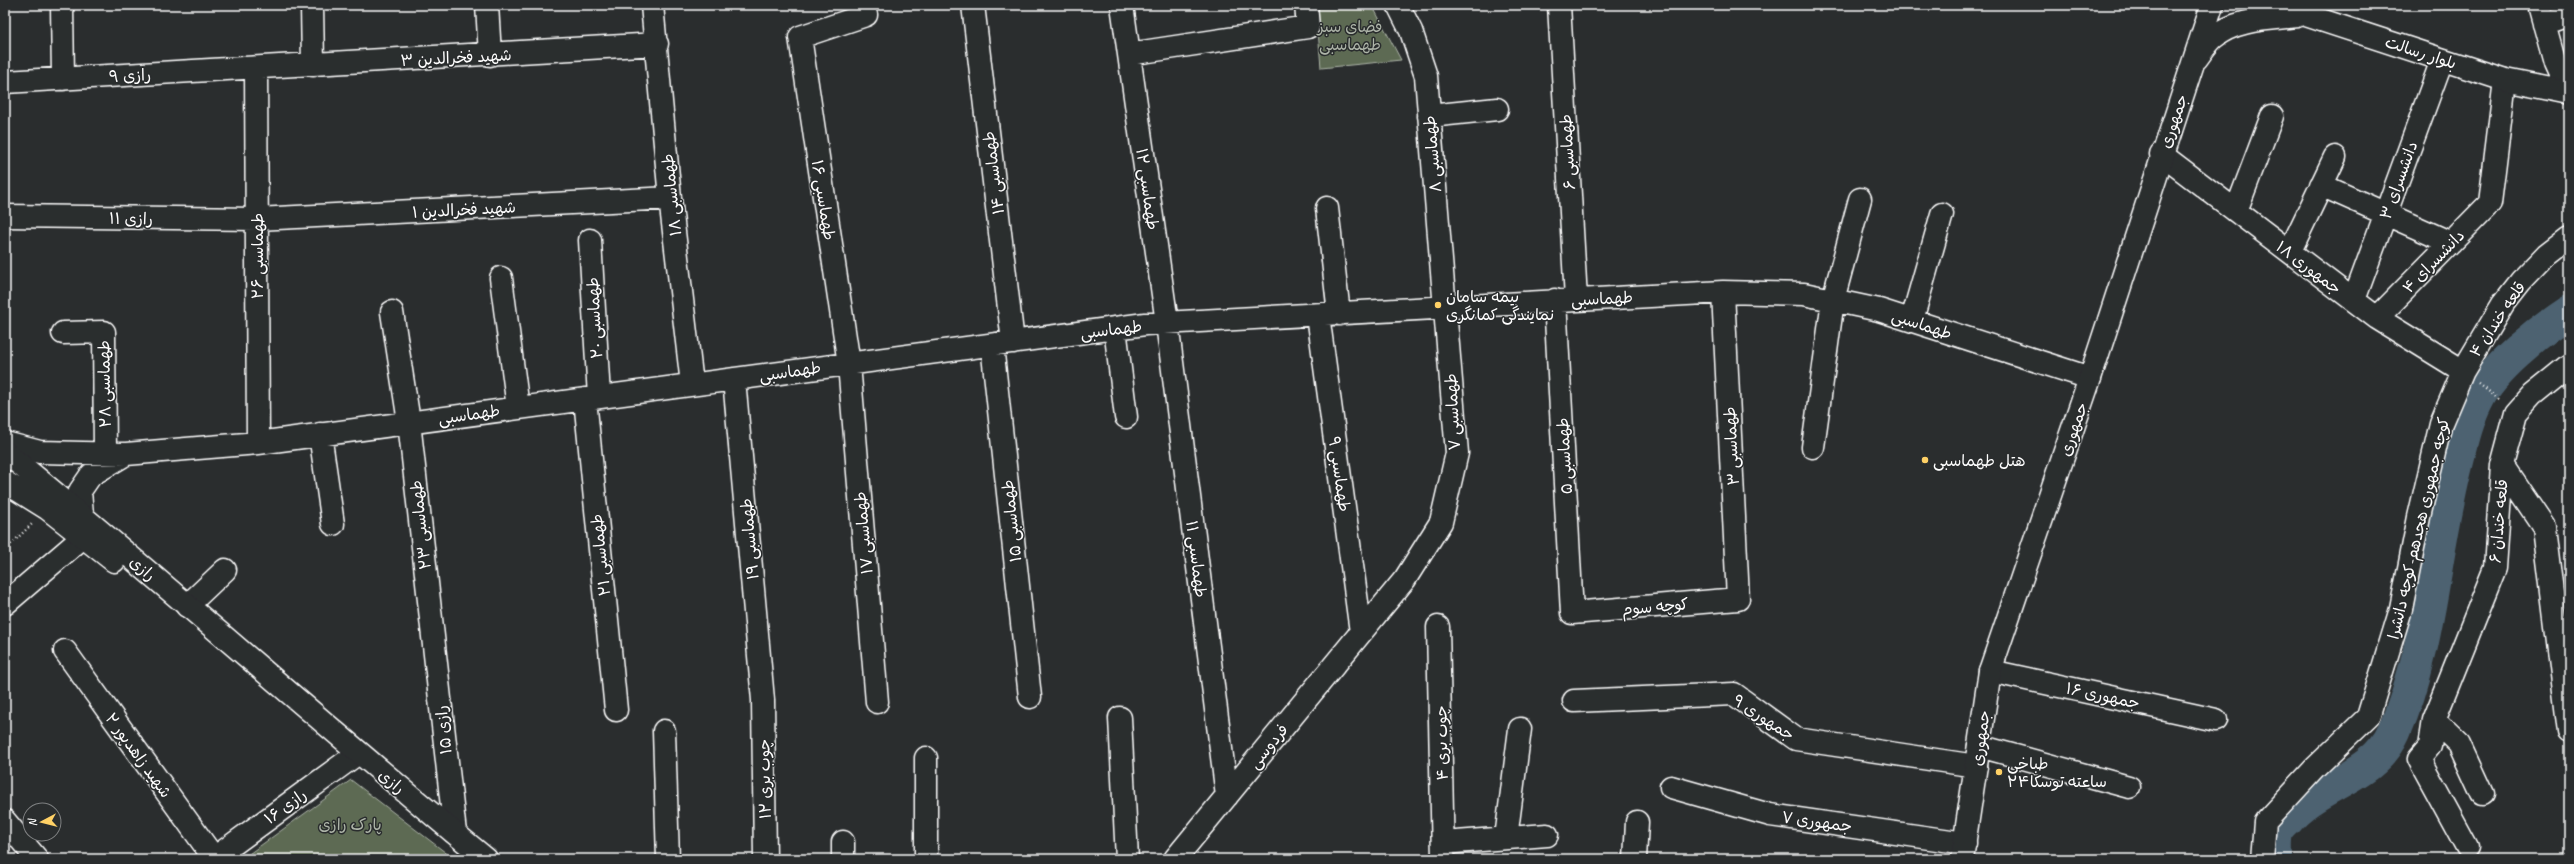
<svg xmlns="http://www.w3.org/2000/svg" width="2574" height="864" font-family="Caveat,'Playpen Sans Arabic',sans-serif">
<rect width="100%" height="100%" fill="#2a2d2e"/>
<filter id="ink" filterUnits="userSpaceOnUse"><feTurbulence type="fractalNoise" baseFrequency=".025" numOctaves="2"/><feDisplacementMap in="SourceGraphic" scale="8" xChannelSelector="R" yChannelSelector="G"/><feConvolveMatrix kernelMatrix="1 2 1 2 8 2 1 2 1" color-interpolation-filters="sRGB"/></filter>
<g filter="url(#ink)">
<path fill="#5d6b53" stroke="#aeb5a9" d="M1316,5H1372L1401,60L1321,68Z
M351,780L454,859H242Z"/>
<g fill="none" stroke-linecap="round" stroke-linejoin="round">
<path stroke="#4d6271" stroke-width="34" d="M2276,859C2276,851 2275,841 2277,833C2278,828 2284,823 2287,820C2317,784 2374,778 2394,732C2430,649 2433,556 2455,469C2461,446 2466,421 2477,400C2492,369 2540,331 2569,312"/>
<defs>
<path id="minor" d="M62,5L63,79
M312,5L313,65
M487,5L490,55
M652,5L670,198L692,384
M863,5L866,15L800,37L849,364L877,702
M973,5L1013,342
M1122,5L1167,323L1227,796
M1559,5L1576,299
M2539,5L2555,63L2569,94
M2544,24L2569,15
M1129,54L1308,27L1306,5
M256,68L258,443
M5,82L657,44
M1429,116L1497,109
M2161,154L2377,318L2463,371
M2321,185L2451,243
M1327,208L1339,314
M2236,211L2272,116
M5,216L257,219L670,198
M590,240L599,397
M2290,251L2335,157
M501,278L518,408
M1555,300L1572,613L1738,599L1723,292
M2354,300L2442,60
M392,312L409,422L455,833
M1318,315L1361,632
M2377,318L2490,203L2505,80
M1912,320L1942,214
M1115,328L1126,417
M63,333L104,332L105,453
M992,345L1030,697
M734,379L763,700L765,859
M585,399L616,710
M320,434L333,524
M5,443L40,452L126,454L258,443L1145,324L1723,292L1804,294L1879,310L2090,378
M1813,447L1833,300L1860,199
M2502,465L2544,527L2569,732
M82,515L80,491L91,475L126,454
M5,604L83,537
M187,606L225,570
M1438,627L1443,859
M65,651L214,858
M1990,671L2216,720
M1574,701L1734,694L1796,739L1976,766
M1120,718L1127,859
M2434,720L2459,744L2482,794
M664,731L668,859
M1979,746L2129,787
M1671,787L1770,815L1965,843
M5,821L37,859
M1506,838L1520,729
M843,842V859
M1443,843L1547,835
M2467,847L2419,759L2430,746L2434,720L2495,568L2502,465L2516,413L2532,395L2569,365
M213,859L357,754
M926,859V758
M1175,859L1405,579L1441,522L1457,453L1445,309L1426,76L1411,31L1398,5
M1635,859L1637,822
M2262,859L2265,822L2315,768L2368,717L2401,609L2419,517L2441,423L2463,371L2503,304L2521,281L2547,254L2569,237"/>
<path id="major" d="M2275,5L2505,80L2569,93
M2197,58C2202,51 2207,44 2213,38C2234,19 2270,19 2297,16
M5,452C168,585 324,726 486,859
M5,482L48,509L114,561
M1962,859L1990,671L2090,378L2212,5"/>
</defs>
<use href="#minor" stroke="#fff" stroke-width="25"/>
<use href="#major" stroke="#fff" stroke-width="25"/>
<path stroke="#fff" stroke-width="2.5" stroke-dasharray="1 3" stroke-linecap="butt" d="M2479,384L2500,400
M5,550L33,523"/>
<use href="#minor" stroke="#2a2d2e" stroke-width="22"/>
<use href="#major" stroke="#2a2d2e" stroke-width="22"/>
</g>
</g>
<g fill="#ffd166" stroke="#2a2d2e" stroke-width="1.5">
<circle cx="1438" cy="305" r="4"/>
<circle cx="1925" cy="460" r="4"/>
<circle cx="1999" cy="772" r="4"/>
</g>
<g text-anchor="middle" stroke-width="3" stroke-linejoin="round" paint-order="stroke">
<g font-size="16" fill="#aeb5a9" stroke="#2a2d2e">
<text x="1350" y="32">فضای سبز<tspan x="1350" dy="18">طهماسبی</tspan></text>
<text x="350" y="830">پارک رازی</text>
</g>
<g font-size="16" fill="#fff" stroke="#2a2d2e">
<text transform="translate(2421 52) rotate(18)" y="6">بلوار رسالت</text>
<text transform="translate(456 57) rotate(-3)" y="6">۳ شهید فخرالدین</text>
<text transform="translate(130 75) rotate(-3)" y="6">رازی ۹</text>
<text transform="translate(2173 121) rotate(-71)" y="6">جمهوری</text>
<text transform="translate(1567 152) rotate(-93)" y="6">۶ طهماسبی</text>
<text transform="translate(1432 154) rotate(-95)" y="6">۸ طهماسبی</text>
<text transform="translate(993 173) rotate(-97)" y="6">۱۴ طهماسبی</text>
<text transform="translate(2398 180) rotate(-70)" y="6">۳ دانشسرای</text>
<text transform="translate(1148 189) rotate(82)" y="6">۱۲ طهماسبی</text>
<text transform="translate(671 195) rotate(-96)" y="6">۱۸ طهماسبی</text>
<text transform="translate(824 200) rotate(81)" y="6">۱۶ طهماسبی</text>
<text transform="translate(464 209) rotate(-3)" y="6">۱ شهید فخرالدین</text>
<text transform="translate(131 218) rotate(1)" y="6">رازی ۱۱</text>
<text transform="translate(257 256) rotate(-90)" y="6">۲۶ طهماسبی</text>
<text transform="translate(2433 261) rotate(-46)" y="6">۴ دانشسرای</text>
<text transform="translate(2309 267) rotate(37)" y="6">جمهوری ۱۸</text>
<text transform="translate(1602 298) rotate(-3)" y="6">طهماسبی</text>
<text transform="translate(594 318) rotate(-93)" y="6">۲۰ طهماسبی</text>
<text transform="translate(2497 319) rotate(-56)" y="6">۴ قلعه خندان</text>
<text transform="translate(1922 324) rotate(18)" y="6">طهماسبی</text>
<text transform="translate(1111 329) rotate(-7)" y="6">طهماسبی</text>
<text transform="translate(790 371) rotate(-8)" y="6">طهماسبی</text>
<text transform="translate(104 384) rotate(-91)" y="6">۲۸ طهماسبی</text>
<text transform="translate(1452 412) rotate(-93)" y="6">۷ طهماسبی</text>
<text transform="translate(469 414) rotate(-8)" y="6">طهماسبی</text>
<text transform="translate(2073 429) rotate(-71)" y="6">جمهوری</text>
<text transform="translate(1731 446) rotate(-93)" y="6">۳ طهماسبی</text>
<text transform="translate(1564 456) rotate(-93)" y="6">۵ طهماسبی</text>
<text transform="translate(1340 474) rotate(82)" y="6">۹ طهماسبی</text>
<text transform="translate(1011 521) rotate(-96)" y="6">۱۵ طهماسبی</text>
<text transform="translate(2498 521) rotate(-85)" y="6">۶ قلعه خندان</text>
<text transform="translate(420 525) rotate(-96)" y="6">۲۳ طهماسبی</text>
<text transform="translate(2418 528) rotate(-77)" y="6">کوچه جمهوری هجدهم-کوچه دانشرا</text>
<text transform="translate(863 533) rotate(-95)" y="6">۱۷ طهماسبی</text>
<text transform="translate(749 539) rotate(-95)" y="6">۱۹ طهماسبی</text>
<text transform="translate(600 555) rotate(-96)" y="6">۲۱ طهماسبی</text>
<text transform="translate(1197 559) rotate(83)" y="6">۱۱ طهماسبی</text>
<text transform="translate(143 568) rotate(41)" y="6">رازی</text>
<text transform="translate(1655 606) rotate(-5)" y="6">کوچه سوم</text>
<text transform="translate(2103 695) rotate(12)" y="6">۱۶ جمهوری</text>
<text transform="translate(1764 717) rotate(33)" y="6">۹ جمهوری</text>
<text transform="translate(443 730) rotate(-96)" y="6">۱۵ رازی</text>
<text transform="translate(1980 738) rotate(-82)" y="6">جمهوری</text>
<text transform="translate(1441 743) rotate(-91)" y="6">۴ چوب بری</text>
<text transform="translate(1268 746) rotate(-51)" y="6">فردوسی</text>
<text transform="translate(139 755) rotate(54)" y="6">۲ شهید زاهدپور</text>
<text transform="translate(764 779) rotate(-91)" y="6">۱۲ چوب بری</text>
<text transform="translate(392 781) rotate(39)" y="6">رازی</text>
<text transform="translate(285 806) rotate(-36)" y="6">رازی ۱۶</text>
<text transform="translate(1817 821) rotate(8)" y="6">۷ جمهوری</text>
</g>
<g font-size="16" fill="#fff" stroke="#2a2d2e" text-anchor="start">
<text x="1446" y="302">بیمه سامان<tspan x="1446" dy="18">نمایندگی کمانگری</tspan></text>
<text x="1933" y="466">هتل طهماسبی</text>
<text x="2007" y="769">طباخی<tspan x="2007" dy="18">۲۴ساعته توسکا</tspan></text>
</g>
</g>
<rect width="2574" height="864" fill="none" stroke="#2a2d2e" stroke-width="20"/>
<rect x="10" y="10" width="2554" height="844" fill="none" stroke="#fff" stroke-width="1.5" filter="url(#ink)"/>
<g transform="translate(42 822) rotate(263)"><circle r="19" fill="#2a2d2e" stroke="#7f8182"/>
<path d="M0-3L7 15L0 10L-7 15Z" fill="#ffd166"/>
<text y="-6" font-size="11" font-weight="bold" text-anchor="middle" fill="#ffffff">N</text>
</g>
</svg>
